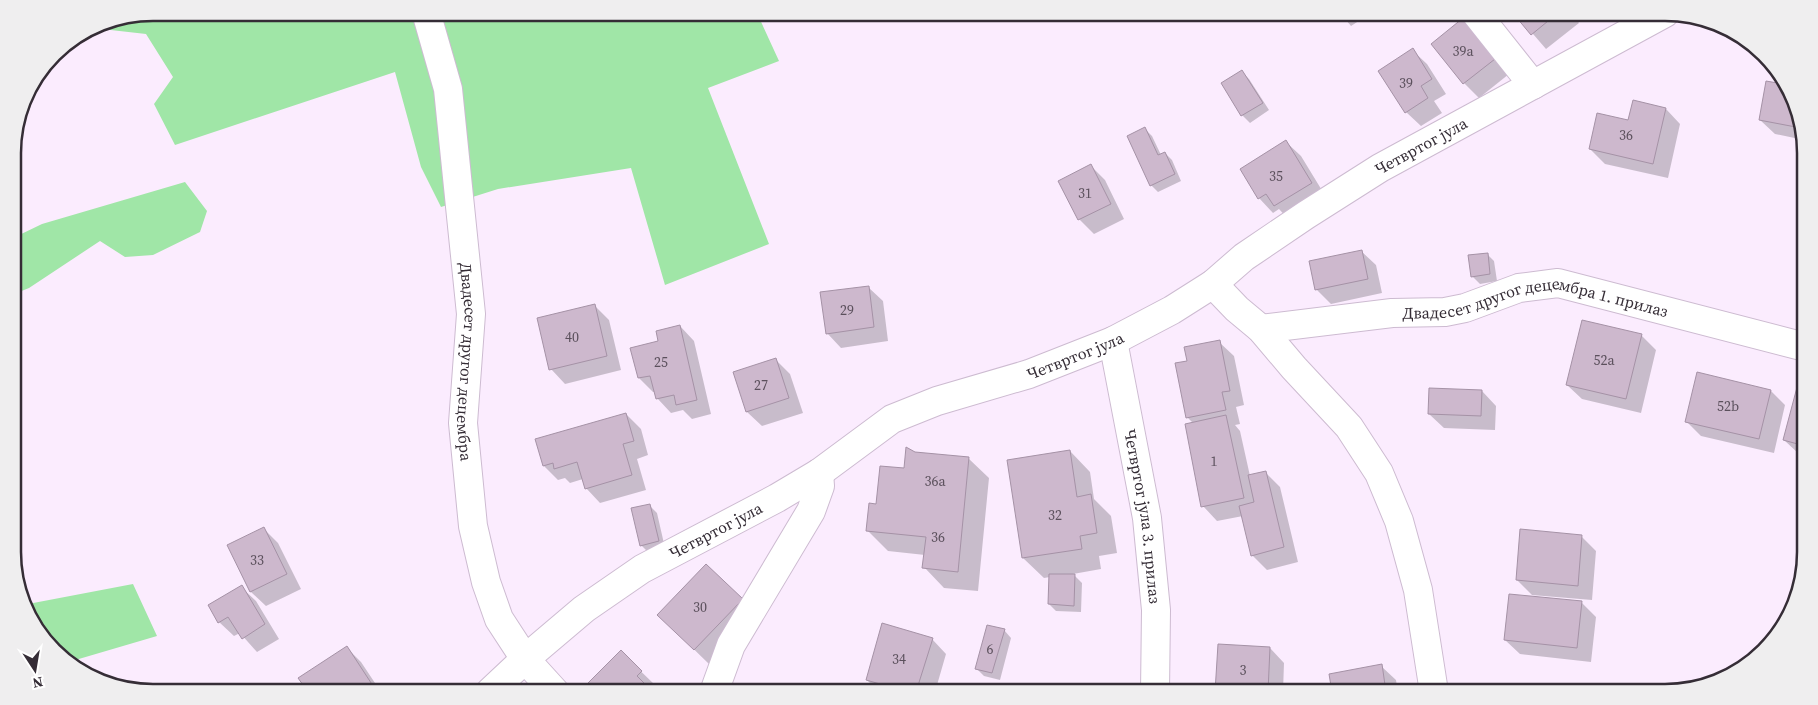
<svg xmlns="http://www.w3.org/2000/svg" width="1818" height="705" font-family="'Source Serif 4',serif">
<rect width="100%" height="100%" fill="#fbecfe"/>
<path fill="#a0e6a7" d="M154,12L757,13L779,61L708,88L769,244L665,285L631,168L498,189L441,207L421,167L395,72L175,145L154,104L173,77L146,34L93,28L100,23Z
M185,182L207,211L200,232L153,255L125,257L100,241L29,288L14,294L13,238L42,224Z
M133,584L157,636L72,661L47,644L28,604Z"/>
<path fill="#0003" d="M1339,12H1366L1368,15L1351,26Z
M1514,12H1571L1579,23L1546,49Z
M1463,20L1509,74L1479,98L1464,83L1433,44Z
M1412,50L1427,64L1446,94L1434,101L1442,113L1421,126L1406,112Z
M1242,72L1249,79L1269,110L1250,123L1242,115L1223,84Z
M1783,85L1804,135V140L1775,134L1760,120Z
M1666,109L1680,124L1668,178L1605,164L1590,149L1629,121Z
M1145,129L1152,136L1161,155L1165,153L1172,160L1181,181L1158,192L1151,185Z
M1286,142L1301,156L1326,197L1289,220L1279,209L1273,213L1259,198Z
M1091,166L1105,180L1124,219L1094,234L1079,219Z
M1361,251L1376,265L1382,293L1331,304L1316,289Z
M1487,254L1494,261L1497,281L1480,284L1472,276Z
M868,287L883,301L888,341L841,348L827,333Z
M594,305L609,320L621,370L565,384L551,369Z
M680,326L694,341L711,414L692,419L683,410L671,413L657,398L655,392H653L639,378L660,342Z
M1641,335L1656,350L1641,413L1582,399L1567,385Z
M1219,342L1234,356L1244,405L1236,407L1240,424L1235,425L1240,431L1250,476L1265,472L1280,487L1298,562L1267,570L1252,555L1243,516L1217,521L1203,506L1193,423L1187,417L1189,362Z
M775,359L790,374L803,413L762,426L747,412L734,372Z
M1698,374L1771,391L1785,405L1774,453L1701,436L1686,421Z
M1805,379V456L1799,454L1784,440Z
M1482,391L1496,406L1495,430L1444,428L1429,414Z
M626,414L641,429L648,455L637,459L646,490L600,503L586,488L583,479L570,483L565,478L558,480L544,466Z
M1070,451L1090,472L1094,499L1111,516L1117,553L1099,556L1101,569L1073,574L1082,583L1081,612L1056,611L1049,604L1050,577L1044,578L1023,558Z
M915,453L968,458L989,478L978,591L944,588L924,567L925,555L888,551L868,531Z
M649,505L657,513L665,548L648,552L641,545Z
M263,528L278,543L301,589L266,606L251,592L229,546Z
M1582,537L1596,551L1592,600L1532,595L1517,580Z
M706,566L757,614L709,664L673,629Z
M241,587L256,601L279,639L257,652L240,633L234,636L219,622Z
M1582,603L1596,617L1591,662L1520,654L1505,640Z
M1004,630L1011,638L1000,680L984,676L977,669Z
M932,639L946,654L935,692H879L867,680Z
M1219,646L1270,648L1284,663L1283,692H1216Z
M347,648L361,662L381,692H309L300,678Z
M621,652L656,686L652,692H591L586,687Z
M1381,666L1396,680L1398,692H1334L1331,675Z"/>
<path fill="#cdb8cd" stroke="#a592a6" d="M1512,12H1559L1531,35Z
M1463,18L1495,59L1463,84L1431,44Z
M1413,48L1432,79L1421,86L1428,98L1405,113L1378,71Z
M1242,70L1263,103L1241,116L1221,83Z
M1766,81L1783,84L1801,128L1759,120Z
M1633,100L1666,108L1653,164L1589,149L1597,113L1628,120Z
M1145,127L1158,155L1165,152L1175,174L1150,186L1127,136Z
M1286,140L1312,183L1274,206L1266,194L1258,199L1240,169Z
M1091,164L1111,204L1078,220L1058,181Z
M1362,250L1368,279L1315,290L1309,261Z
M1488,253L1490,274L1471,277L1468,255Z
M869,286L874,327L826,334L820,292Z
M595,304L607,356L549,370L537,318Z
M1582,320L1642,334L1626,399L1566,385Z
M680,325L697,400L676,405L674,395L656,399L650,376L638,378L630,348L658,341L656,331Z
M1220,340L1230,391L1222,392L1226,410L1186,418L1175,363L1187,361L1184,347Z
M776,358L789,398L746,412L733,372Z
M1697,372L1771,390L1759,439L1685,422Z
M1800,376L1805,378V446L1783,440Z
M1429,388L1482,390L1481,416L1428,414Z
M626,413L634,441L623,444L632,475L585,489L577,462L554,469L553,463L543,466L535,439Z
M1226,415L1244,498L1201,507L1185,424Z
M906,447L915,452L969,457L958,572L922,568L926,537L866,531L869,503L876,504L880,466L904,468Z
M1070,450L1077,497L1091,494L1097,533L1080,536L1082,549L1022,558L1007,460Z
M1266,471L1284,547L1251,556L1239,506L1254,502L1248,475Z
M650,504L659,541L640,546L631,508Z
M264,527L287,574L250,592L227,545Z
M1520,529L1582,535L1578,586L1516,580Z
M706,564L743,599L694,650L657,615Z
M1049,574H1075L1074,606L1048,604Z
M242,585L265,624L242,639L228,617L218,623L208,605Z
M1509,594L1582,601L1577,648L1504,640Z
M882,623L933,638L916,692H908L866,680Z
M987,625L1005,629L992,673L975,669Z
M1218,644L1270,647L1268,692H1215Z
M347,646L377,692H308L298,678Z
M621,650L642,671L637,676L653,692H589L584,687Z
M1382,664L1386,692H1332L1329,674Z"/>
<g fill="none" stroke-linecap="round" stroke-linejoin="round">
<defs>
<g id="minor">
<path id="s1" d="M426,12L448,89L471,314L463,423L473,526L486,582L499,619L525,659L555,692"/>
<path d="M1475,12L1533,85"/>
<path d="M1213,284L1237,309L1261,329L1294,368L1349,427L1379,473L1399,521L1418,590L1434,692"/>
<path id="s2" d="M1261,329L1392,313L1445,312L1465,308L1519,288L1558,283L1805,347"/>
<path id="s3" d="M1113,341L1147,518L1156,610L1155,692"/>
<path id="s4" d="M490,692L525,659L584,609L642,569L777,498L819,473L892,419L937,401L1029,374L1113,341L1172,310L1213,284L1244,257L1306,215L1380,168L1665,13"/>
<path d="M714,692L731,645L811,511L820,486L819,473"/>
</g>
</defs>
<use href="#minor" stroke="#cdbbd1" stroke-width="30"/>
<use href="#minor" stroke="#fff" stroke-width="28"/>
</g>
<g text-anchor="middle" stroke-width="5" stroke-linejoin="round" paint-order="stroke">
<g font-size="14" fill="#5b505c">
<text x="1463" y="56">39a</text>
<text x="1406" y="88">39</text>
<text x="1626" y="140">36</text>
<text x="1276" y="181">35</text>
<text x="1085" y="198">31</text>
<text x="847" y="315">29</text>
<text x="572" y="342">40</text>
<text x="1604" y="365">52a</text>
<text x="661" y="367">25</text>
<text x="761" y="390">27</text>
<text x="1728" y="411">52b</text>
<text x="1214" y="466">1</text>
<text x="935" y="486">36a</text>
<text x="1055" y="520">32</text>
<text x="938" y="542">36</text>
<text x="257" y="565">33</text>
<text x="700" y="612">30</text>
<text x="990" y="654">6</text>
<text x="899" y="664">34</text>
<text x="1243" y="675">3</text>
</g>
<g font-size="16" fill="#352d36" stroke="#fff">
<text dy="6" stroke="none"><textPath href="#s4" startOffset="1088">Четвртог јула</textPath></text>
<text dy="6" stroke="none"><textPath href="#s2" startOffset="279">Двадесет другог децембра 1. прилаз</textPath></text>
<text dy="6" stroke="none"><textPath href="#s4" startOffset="682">Четвртог јула</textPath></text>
<text dy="6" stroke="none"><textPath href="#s1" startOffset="354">Двадесет другог децембра</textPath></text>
<text dy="6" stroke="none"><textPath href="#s3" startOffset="178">Четвртог јула 3. прилаз</textPath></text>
<text dy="6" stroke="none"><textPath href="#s4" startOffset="279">Четвртог јула</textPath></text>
</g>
</g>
<path d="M0 0H1818V705H0ZM153 21H1665A132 132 0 0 1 1797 153V552A132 132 0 0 1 1665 684H153A132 132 0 0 1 21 552V153A132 132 0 0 1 153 21Z" fill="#efeeef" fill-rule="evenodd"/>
<path fill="none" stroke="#352d36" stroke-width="2.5" d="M153 21H1665A132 132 0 0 1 1797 153V552A132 132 0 0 1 1665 684H153A132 132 0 0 1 21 552V153A132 132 0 0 1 153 21Z"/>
<g transform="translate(35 670) rotate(168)" stroke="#ffffff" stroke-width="4" paint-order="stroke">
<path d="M0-4L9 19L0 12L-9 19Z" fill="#352d36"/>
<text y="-8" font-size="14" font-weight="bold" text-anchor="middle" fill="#352d36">N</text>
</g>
</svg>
